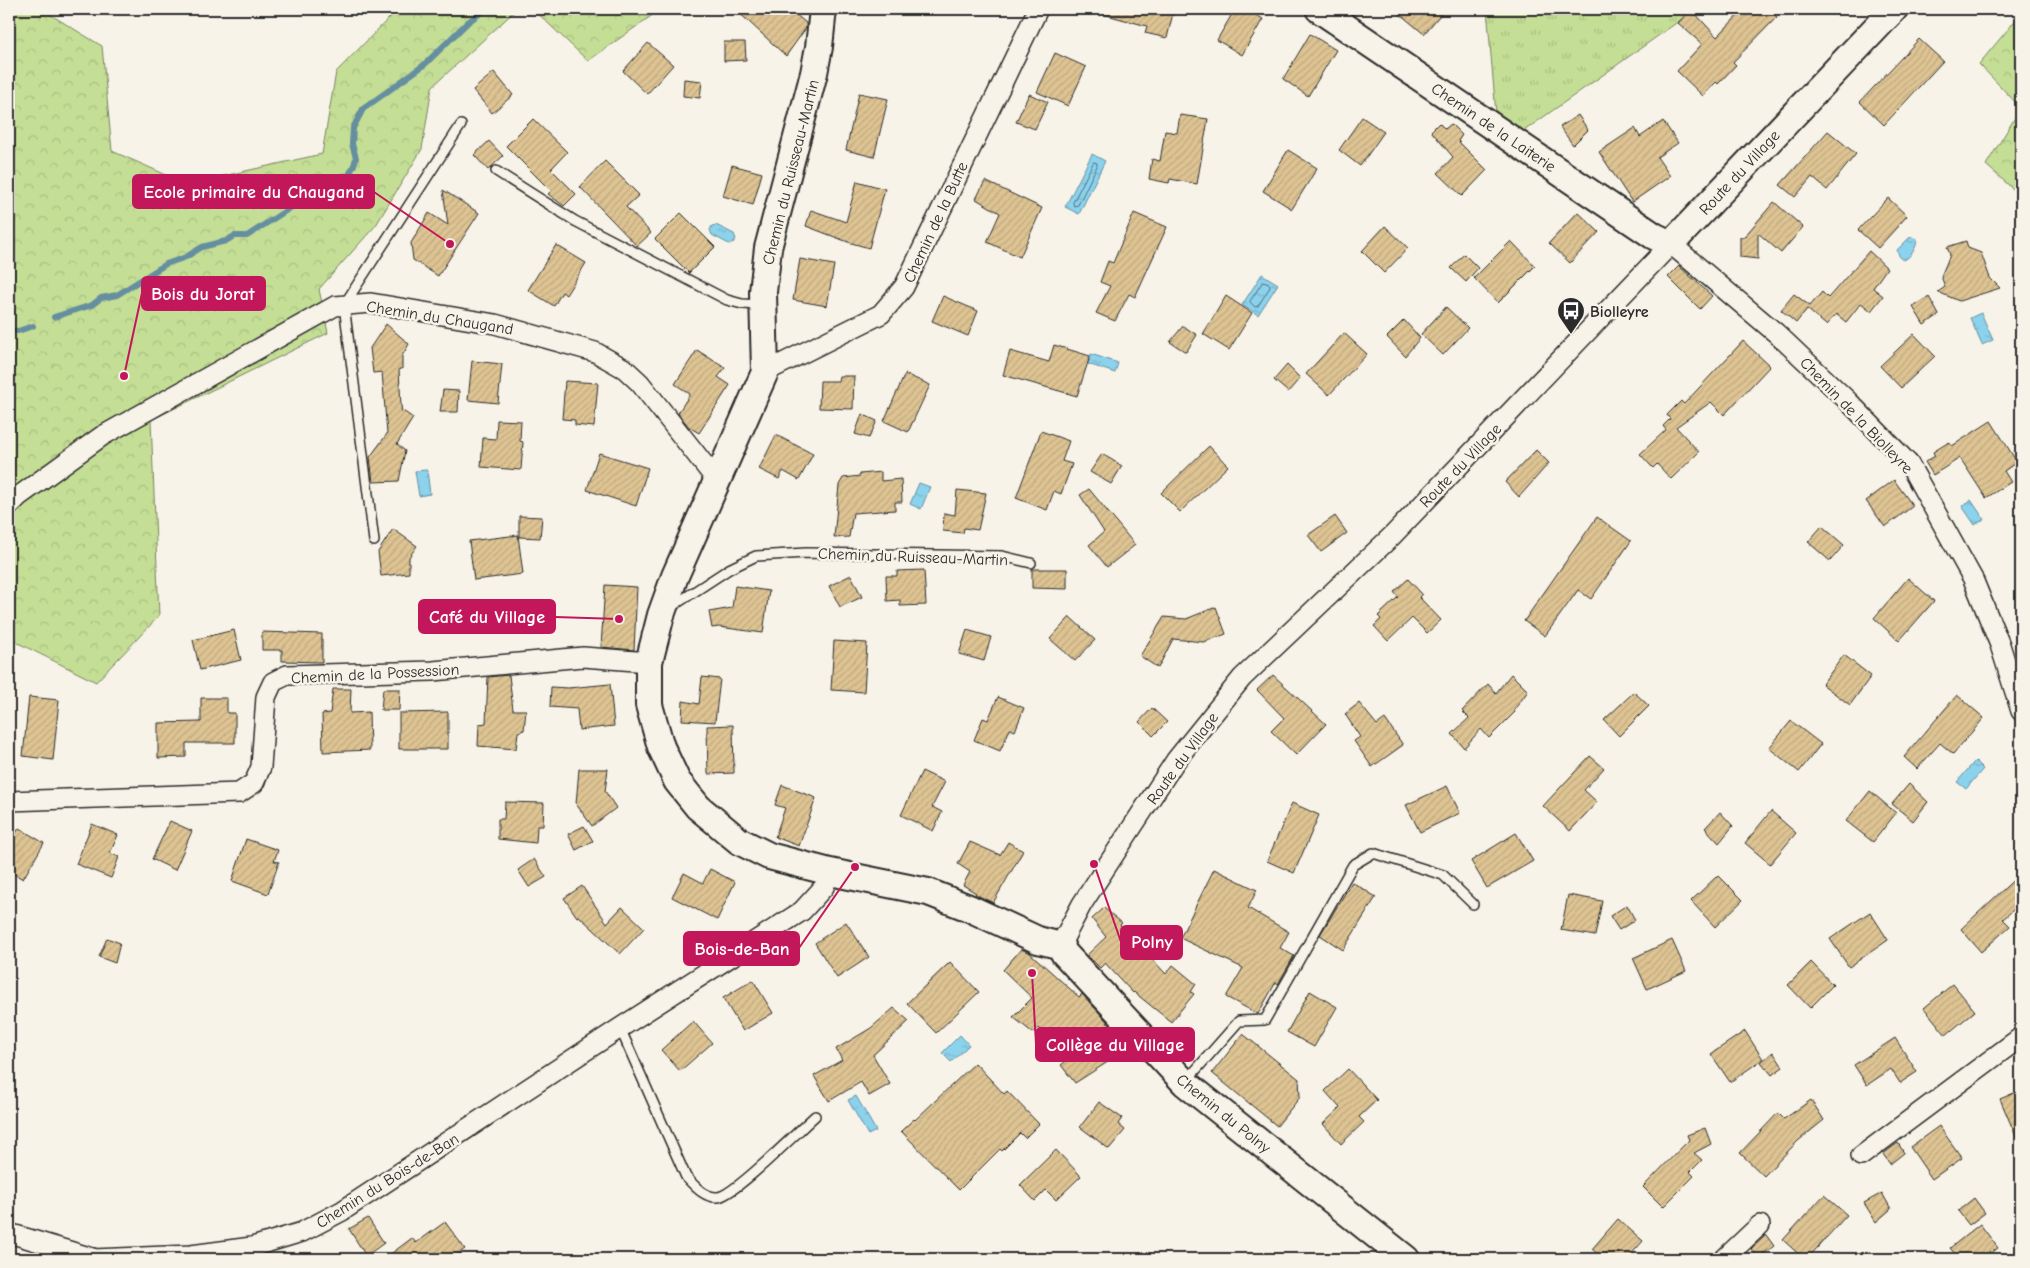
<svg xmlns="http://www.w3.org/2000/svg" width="2030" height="1268" font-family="'Comic Neue',sans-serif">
<defs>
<pattern id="grass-tufts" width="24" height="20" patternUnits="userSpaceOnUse" patternTransform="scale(1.25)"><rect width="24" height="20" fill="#c4de95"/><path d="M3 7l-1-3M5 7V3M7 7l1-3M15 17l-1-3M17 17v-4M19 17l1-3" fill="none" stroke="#a9bf81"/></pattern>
<pattern id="forest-crowns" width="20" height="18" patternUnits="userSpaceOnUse" patternTransform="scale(1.25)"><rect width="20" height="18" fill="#c4de95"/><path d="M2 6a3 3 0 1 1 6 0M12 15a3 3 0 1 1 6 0" fill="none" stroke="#a9bf81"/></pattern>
<pattern id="water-ripples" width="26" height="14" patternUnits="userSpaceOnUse" patternTransform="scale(1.25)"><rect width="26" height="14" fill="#8bd2ed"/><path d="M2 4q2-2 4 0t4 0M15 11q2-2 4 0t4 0" fill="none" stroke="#78b4cb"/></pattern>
<pattern id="building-hatch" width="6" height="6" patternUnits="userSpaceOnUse" patternTransform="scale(1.25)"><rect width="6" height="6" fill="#dec493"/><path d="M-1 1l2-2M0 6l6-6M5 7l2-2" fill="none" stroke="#bfa97f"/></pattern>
</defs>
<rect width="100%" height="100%" fill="#f7f3e8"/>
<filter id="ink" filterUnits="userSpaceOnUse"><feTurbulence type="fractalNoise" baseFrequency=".02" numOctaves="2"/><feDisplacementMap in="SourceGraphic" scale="10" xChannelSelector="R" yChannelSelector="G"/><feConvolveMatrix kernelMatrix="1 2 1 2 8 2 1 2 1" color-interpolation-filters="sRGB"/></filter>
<g filter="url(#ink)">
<path fill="url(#grass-tufts)" stroke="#788460" d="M1487,9H1696L1521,133L1496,114Z"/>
<path fill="url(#forest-crowns)" stroke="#788460" d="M9,9H41L102,46L112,151L187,184L322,154L336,72L398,9H517L432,87L422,149L376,225L319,289L328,333L151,420L159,616L96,682L12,640H9Z
M533,9H661L588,61Z
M2019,16L2021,17V196L1986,165L2021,108L1979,64Z"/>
<path fill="url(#water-ripples)" stroke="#658f9f" d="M1092,154L1105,161L1079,214L1065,207Z
M716,225L734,234L736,239L733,243L729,244L712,235L710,230L712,226Z
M1912,237L1917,239C1917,247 1911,257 1904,260L1900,258L1897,250L1909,238Z
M1262,274L1278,284L1258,315L1242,305Z
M1981,313L1993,340L1982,345L1970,318Z
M1091,354L1118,363L1115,373L1088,364Z
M427,470L430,494L419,496L415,471Z
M919,483L930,487L921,509L910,504Z
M1971,500L1984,519L1975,525L1962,506Z
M1975,761L1983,769L1966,789L1957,782Z
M960,1035L969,1045L951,1062L942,1053Z
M856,1096L876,1131L868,1135L848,1100Z"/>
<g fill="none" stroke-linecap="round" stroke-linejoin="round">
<path stroke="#516e79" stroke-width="1" d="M1094,162L1097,163V166L1078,205L1074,206L1073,203Z
M1263,282L1269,284L1270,287L1258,306L1255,307L1250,302Z"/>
<path stroke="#658f9f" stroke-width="6" d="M54,317L92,305L101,298L117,295L166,264L186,257L202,247L226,241L234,236H247L290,208L340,182L349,175L354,165L356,158L352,144L353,128L363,109L424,65L468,22L486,9
M9,330L18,331L33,326"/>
</g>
<path fill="url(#building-hatch)" stroke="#2b2b2b" d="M735,9H789L806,23V28L786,56Z
M1103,9H1174L1167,38L1145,33L1147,26L1103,14Z
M1235,9H1245L1263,19L1242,55L1217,40Z
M1394,9H1445L1424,34Z
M1691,9L1717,37L1744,9H1768L1777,17L1733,62L1736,65L1718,84L1716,82L1703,96L1677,71L1702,44L1678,23Z
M1310,34L1336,50L1308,96L1283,79Z
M1919,39L1943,61L1884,125L1860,102Z
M724,42H745L746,60L724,61Z
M648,43L673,65L647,94L623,71Z
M1055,53L1086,67L1068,106L1037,92Z
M494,72L513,95L492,113L473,90Z
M684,79L702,81L700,98L683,96Z
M859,93L888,99L874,157L846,150Z
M1029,94L1048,102L1035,129L1016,122Z
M1180,115L1208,119L1197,184L1170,179L1169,183L1149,179L1152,159L1160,161L1165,131L1177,133Z
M1578,115L1588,130L1573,145L1560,127Z
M1362,117L1384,132L1360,166L1339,150Z
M533,119L567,152L551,169L576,194L564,206L548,194L551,191L506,146Z
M1663,121L1678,143L1657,157L1670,176L1632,202L1599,152L1635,128L1640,137Z
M1439,123L1445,129L1451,124L1462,135L1458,141L1487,170L1462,196L1438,173L1453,157L1431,131Z
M1828,131L1856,154L1827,190L1812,177L1795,197L1780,185Z
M489,141L503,156L488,170L474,155Z
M1288,150L1317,168L1292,209L1263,191Z
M605,161L639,195L626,207L651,233L637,246L580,187Z
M732,165L762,173L753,205L723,196Z
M857,181L885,189L869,248L848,242L806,226L811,210L846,222Z
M985,181L1042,208L1020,257L987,242L1000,213L976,199Z
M443,190L479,213L438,276L413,260L411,243L429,213L448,225Z
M1888,198L1907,216L1878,248L1858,230Z
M1774,202L1803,227L1781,253L1758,233V259L1740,257V237H1744Z
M1578,212L1599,232L1570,263L1549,243Z
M681,213L715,247L689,273L655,239Z
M1134,213L1167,227L1135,297L1129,294L1115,321L1096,313L1110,286L1100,282L1108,261L1113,263Z
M1385,226L1408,248L1384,273L1362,251Z
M1511,241L1535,266L1498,303L1474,278Z
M1966,241L1968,248L1981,253L1990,278L2000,288L1959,301L1938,292L1945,287L1941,276L1950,255L1947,247Z
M556,245L586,263L566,295L562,292L554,306L528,290Z
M1869,251L1887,268L1873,288L1883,296L1871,311L1861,303L1846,322L1836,314L1826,325L1807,309L1796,323L1781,310L1794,294L1810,306L1822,292L1828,298Z
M1464,254L1478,268L1466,282L1451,268Z
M800,259L834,265L827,306L793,300Z
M1679,266L1712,296L1700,309L1668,277Z
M943,296L978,311L968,336L932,321Z
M1226,296L1252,313L1229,350L1203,334Z
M1929,297L1939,315L1924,325L1913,307Z
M1446,307L1468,328L1443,355L1421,334Z
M1404,320L1420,338L1405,356L1387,337Z
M386,324L409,344L402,356V369H399L401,406L402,412L403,411L413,418L397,444L405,451L399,481L373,482L370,457L387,434L382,372L373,373L370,348Z
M1183,326L1197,335L1186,352L1170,342Z
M1344,333L1367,354L1329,395L1306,374Z
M1914,334L1935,356L1901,388L1880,366Z
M1743,341L1770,366L1724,415L1711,402L1676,427L1699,452L1671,479L1657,464L1653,468L1640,454L1666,430L1663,426L1670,419L1667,415L1681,401L1684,404Z
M1054,345L1090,356L1077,396L1003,375L1010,351L1049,362Z
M697,350L725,368L718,377L730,385L699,433L689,427L678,413L690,394L675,384Z
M472,361L502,364L498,403L468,400Z
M1287,365L1300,378L1288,392L1274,380Z
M905,374L930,385L908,432L884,421Z
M839,376H854L853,409L819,408L820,381H838Z
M565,381L598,383L594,427L575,425V420L562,419Z
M443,390L459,391L458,412H440Z
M862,414L877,421L869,438L855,434Z
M497,420L521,421L520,441L523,442L521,470L481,467L483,438L496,439Z
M1991,421L2017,462L2004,471L2011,482L1986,498L1960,458L1933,475L1925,462L1935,456L1933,452L1949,442L1952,446Z
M1041,431L1069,441L1062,461L1072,464L1061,494L1054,491L1047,510L1016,498Z
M776,435L813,454L799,480L783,471L779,479L759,469Z
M1209,446L1228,466L1180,512L1161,493Z
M1536,450L1549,463L1519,497L1505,482Z
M599,453L648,468L636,506L587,490Z
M1102,454L1122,466L1111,484L1090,472Z
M881,472V481L901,479L902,502H895V510L853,513L849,537L834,538L839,485L843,478L860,476V474Z
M1894,480L1913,506L1885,527L1866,501Z
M1089,489L1135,545L1107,567L1089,545L1104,532L1080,495Z
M957,490L986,493L978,530L964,528L963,533L943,531L944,513L955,515Z
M519,516L542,517L540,538L519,537Z
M1335,516L1347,533L1321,552L1308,535Z
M1597,517L1631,541L1591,599L1578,590L1545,636L1524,621Z
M1822,526L1844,545L1830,561L1808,542Z
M393,529L417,546L409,557V573L381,576L378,552Z
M518,535L523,574L474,580L469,541Z
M1032,569H1067V589L1032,588Z
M924,570L926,605L900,606V600L887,601L886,576H897V571Z
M851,575L862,597L840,607L829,586Z
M1908,578L1934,601L1899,641L1874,618Z
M1408,579L1422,594L1419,597L1441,620L1427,633L1412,618L1388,641L1374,626L1381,619L1378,616L1398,597L1394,592Z
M605,585L637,587L634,650L601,647Z
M735,586L769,591L763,633L719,627L712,628L709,612L732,608Z
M1216,607L1226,634L1204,642L1173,639L1158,668L1140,656L1164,617L1186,619Z
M1070,617L1095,640L1075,661L1050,639Z
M234,630L241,660L200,670L193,640Z
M967,630L991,637L984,661L959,654Z
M262,632L322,634V662L282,661V650H262Z
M834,641L867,643L864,692L831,690Z
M1844,655L1871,676L1850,705L1822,684Z
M1511,674L1528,691L1514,710L1515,712L1489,738L1481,729L1464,748L1452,734L1469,718L1462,711L1488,684L1496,693Z
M509,675L513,710H526L524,730L518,732L516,749L478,746L479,724L486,723L488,677Z
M1273,675L1326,724L1296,755L1271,731L1284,718L1257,690Z
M702,677L720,679L715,722L682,720L683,701L699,704Z
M610,684L614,726L579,730L577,709L550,707L551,687L568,688Z
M333,689H351L350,713L369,712L370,750L323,752L322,714L330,713Z
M383,689H400L399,710H381Z
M1634,692L1649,706L1619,736L1604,720Z
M1957,695L1984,718L1953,754L1940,743L1917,769L1904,757Z
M29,697L59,700L53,760L23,756Z
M998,697L1024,708L1015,731L1010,729L1000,751L974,740L983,718L988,720Z
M201,698H227V713H235V743H186V757L158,758V723L201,722Z
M1359,703L1377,725L1385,719L1403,745L1372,767L1354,741L1360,737L1345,714Z
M1152,708L1167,722L1153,736L1139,722Z
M448,712V749H399V713Z
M1791,721L1821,744L1799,772L1769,748Z
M733,725L734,773L708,774L707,726Z
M1590,756L1604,768L1584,790L1597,802L1570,831L1543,806Z
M579,769H608L605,791L616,808L592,826L576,804Z
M922,771L945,782L932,807L942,812L933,831L901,815Z
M1909,784L1928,802L1913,821L1892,804Z
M782,785L816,798L799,846L775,837L785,808L775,805Z
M1447,786L1460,813L1420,832L1406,805Z
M1870,791L1896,813L1873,842L1846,821Z
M505,802L544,803L543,826H537L536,843L498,839V819H504Z
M1292,803L1319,815L1294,873L1267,861Z
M1771,811L1796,833L1770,864L1745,843Z
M1720,812L1733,826L1719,843L1705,828Z
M170,821L192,831L175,870L152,859Z
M92,824L118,835L110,853L119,857L111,878L76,864Z
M584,826L593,841L576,850L568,834Z
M19,828L44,843L23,879L9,871V846Z
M1516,833L1533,861L1487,888L1471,861Z
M246,839L278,850L274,861L279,862L268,894L232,881Z
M970,842L1000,855L1008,842L1023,851L993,903L975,894L976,893L963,885L970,872L958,864Z
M534,859L546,877L529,887L518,870Z
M710,869L735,882L717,920L672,897L684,873L703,883Z
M1214,869L1257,890L1248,908L1289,932L1280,948L1294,956L1278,984L1276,982L1258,1014L1226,997L1243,968L1180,938Z
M2021,873V903L2003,919L2010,926L1981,952L1961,929Z
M1718,875L1743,900L1715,927L1691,901Z
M1352,882L1376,897L1343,950L1320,935Z
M582,886L607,923L622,907L644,928L620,954L579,916L577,917L564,898Z
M1568,895L1602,901L1595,936L1561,930Z
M1627,905L1635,920L1619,930L1610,916Z
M1104,908L1122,923L1120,925L1166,974L1173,965L1196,984L1191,992L1194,994L1171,1022L1134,992L1133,993L1105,963L1100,968L1087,955L1106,937L1092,919Z
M1870,912L1888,940L1849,967L1830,939Z
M846,922L869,957L837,978L815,943Z
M107,938L120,943L115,963L99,957Z
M1672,940L1686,971L1647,989L1633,958Z
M1021,949L1030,953L1079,997L1082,994L1104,1018L1128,1049L1075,1083L1061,1065L1065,1062L1039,1028L1033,1033L1013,1017L1032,998L1003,970Z
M950,962L979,992L936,1033L907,1003Z
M1811,962L1833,985L1810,1008L1788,985Z
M753,980L773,1013L743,1031L723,998Z
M1953,984L1975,1011L1946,1035L1924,1008Z
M1310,991L1337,1007L1314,1047L1287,1032Z
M894,1008L909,1021L873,1055L890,1084L869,1096L861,1082L829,1101L814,1076L842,1060L836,1049L871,1028Z
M693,1021L712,1043L680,1071L661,1050Z
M1745,1031L1763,1059L1730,1082L1711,1054Z
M1243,1034L1299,1079L1300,1097L1277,1126L1212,1073Z
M1895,1038L1917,1072L1900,1083L1891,1069L1867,1085L1854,1065Z
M1773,1052L1783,1067L1772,1075L1761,1062Z
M975,1063L1004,1094L1007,1091L1039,1124L1025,1138L1020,1133L1002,1151L1000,1149L959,1190L901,1131L914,1119L915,1120Z
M1348,1069L1377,1100L1359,1117L1364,1122L1341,1144L1323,1124L1340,1108L1325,1091Z
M2021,1090V1148L2000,1099Z
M1811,1100L1824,1120L1798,1141L1764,1176L1740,1153L1778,1113L1784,1119Z
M1099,1102L1122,1118L1118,1124L1125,1130L1109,1149L1080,1127Z
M1939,1126L1962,1158L1932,1179L1910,1147Z
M1705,1128L1711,1144L1694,1153L1702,1160L1690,1172L1694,1176L1663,1207L1643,1187L1689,1140L1687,1135Z
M1898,1143L1904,1153L1890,1164L1883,1154Z
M1056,1150L1081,1176L1056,1200L1046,1190L1035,1201L1020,1185Z
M1882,1193L1891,1209L1876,1222L1864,1203Z
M1824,1195L1847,1215L1807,1259H1804L1783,1240Z
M1974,1198L1985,1213L1969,1225L1958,1211Z
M368,1218L384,1243L366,1256L349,1229Z
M1618,1219L1643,1241L1627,1259H1603L1592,1249Z
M445,1222L465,1249L451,1259H384L412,1238L416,1243Z
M1980,1224L1998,1248L1983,1259H1959L1950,1248Z
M1766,1235L1774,1246L1758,1258L1751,1249Z"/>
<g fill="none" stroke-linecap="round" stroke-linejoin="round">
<defs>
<path id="lane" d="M496,171L575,221L727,300L742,304L761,305
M374,541L344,305L461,125
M671,607L729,569L756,556L806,553L1002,556L1031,563
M620,1028L686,1177C694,1185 704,1198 718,1197C735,1195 798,1131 815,1116
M1187,1080L1239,1021L1265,1020L1353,865L1373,853L1443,875L1473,904"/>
<path id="street" d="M765,372L881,314L904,287L1038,9
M9,506L19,496L102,436L335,306L371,303L495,324L595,352L625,369L640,383L718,482
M9,801L239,793L254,783L261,767L266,697L273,682L287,675L433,671L583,657L649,662
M1061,946L1064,938L1082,904L1176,760L1242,678L1393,535L1671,244L1776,333L1849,402L1909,464L1973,579L2000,645L2021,711
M1861,1156L2021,1037
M9,1233L96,1259
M93,1259L191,1255L252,1247L302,1232L342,1211L620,1028L802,911L824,887L830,872
M1724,1259L1760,1225"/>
<path id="secondary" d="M823,9L819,47L814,73L768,248L763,292L765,372L675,576L661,615L649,662V705L661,747L677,781L698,807L739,841L769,856L830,872L928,892L969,908L1038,940L1061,946L1064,953L1185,1083L1406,1259
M1319,9L1654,236L1671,244L1894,9"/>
</defs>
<use href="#lane" stroke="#2b2b2b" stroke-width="12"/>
<use href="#street" stroke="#2b2b2b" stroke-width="22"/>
<use href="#secondary" stroke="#2b2b2b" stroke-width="30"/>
<use href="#lane" stroke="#f7f3e8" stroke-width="9"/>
<use href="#street" stroke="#f7f3e8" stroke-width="19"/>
<use href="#secondary" stroke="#f7f3e8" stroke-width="26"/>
</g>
</g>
<defs>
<symbol id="bus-pin" viewBox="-11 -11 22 30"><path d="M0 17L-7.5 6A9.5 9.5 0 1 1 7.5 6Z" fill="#2b2b2b" stroke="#f7f3e8"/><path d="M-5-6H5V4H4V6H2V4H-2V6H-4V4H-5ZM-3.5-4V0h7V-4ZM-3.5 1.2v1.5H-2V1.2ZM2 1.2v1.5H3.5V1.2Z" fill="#fff"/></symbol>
</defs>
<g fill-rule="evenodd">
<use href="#bus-pin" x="1555" y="295" width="32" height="43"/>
</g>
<g text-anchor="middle" stroke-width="5" stroke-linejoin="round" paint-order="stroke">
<g font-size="16" fill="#2b2b2b" stroke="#f7f3e8">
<text transform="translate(1494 127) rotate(34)" y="6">Chemin de la Laiterie</text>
<text transform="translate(790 172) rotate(-76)" y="6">Chemin du Ruisseau-Martin</text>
<text transform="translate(1739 172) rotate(-47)" y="6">Route du Village</text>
<text transform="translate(935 222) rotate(-65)" y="6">Chemin de la Butte</text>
<text transform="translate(440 317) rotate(9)" y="6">Chemin du Chaugand</text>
<text transform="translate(1857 415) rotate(46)" y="6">Chemin de la Biolleyre</text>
<text transform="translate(1460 465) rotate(-46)" y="6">Route du Village</text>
<text transform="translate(913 556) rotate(2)" y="6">Chemin du Ruisseau-Martin</text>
<text transform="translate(375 673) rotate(-3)" y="6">Chemin de la Possession</text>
<text transform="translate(1182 758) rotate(-54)" y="6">Route du Village</text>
<text transform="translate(1224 1113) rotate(39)" y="6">Chemin du Polny</text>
<text transform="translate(387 1180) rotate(-32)" y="6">Chemin du Bois-de-Ban</text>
</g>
<g font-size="16" font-weight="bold" fill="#2b2b2b" stroke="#f7f3e8" text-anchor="start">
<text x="1590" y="317">Biolleyre</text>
</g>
</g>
<path fill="none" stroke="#c2185b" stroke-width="2" d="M450 244L374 192M124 376L142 293M619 619L555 617M1094 864L1121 942M855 867L799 948M1032 973L1036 1044"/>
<g fill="#c2185b" stroke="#f7f3e8" stroke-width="2">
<circle cx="450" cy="244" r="5"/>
<circle cx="124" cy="376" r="5"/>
<circle cx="619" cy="619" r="5"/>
<circle cx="1094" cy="864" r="5"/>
<circle cx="855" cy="867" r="5"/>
<circle cx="1032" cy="973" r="5"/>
</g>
<g fill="#c2185b" stroke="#c2185b" stroke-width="2">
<rect x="133" y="175" width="241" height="33" rx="5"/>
<rect x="142" y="277" width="123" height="33" rx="5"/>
<rect x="419" y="600" width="136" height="33" rx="5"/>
<rect x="1121" y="926" width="61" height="33" rx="5"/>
<rect x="684" y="932" width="115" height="33" rx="5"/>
<rect x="1036" y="1028" width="158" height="33" rx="5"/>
</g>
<g font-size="18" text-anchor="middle" font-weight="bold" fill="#fff">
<text x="254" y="198">Ecole primaire du Chaugand</text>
<text x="203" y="300">Bois du Jorat</text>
<text x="487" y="623">Café du Village</text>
<text x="1152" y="948">Polny</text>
<text x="742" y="955">Bois-de-Ban</text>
<text x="1115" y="1051">Collège du Village</text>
</g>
<rect width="2030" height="1268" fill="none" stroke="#f7f3e8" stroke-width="30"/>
<rect x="15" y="15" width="2000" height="1238" fill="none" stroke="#2b2b2b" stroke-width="2" filter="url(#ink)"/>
</svg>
